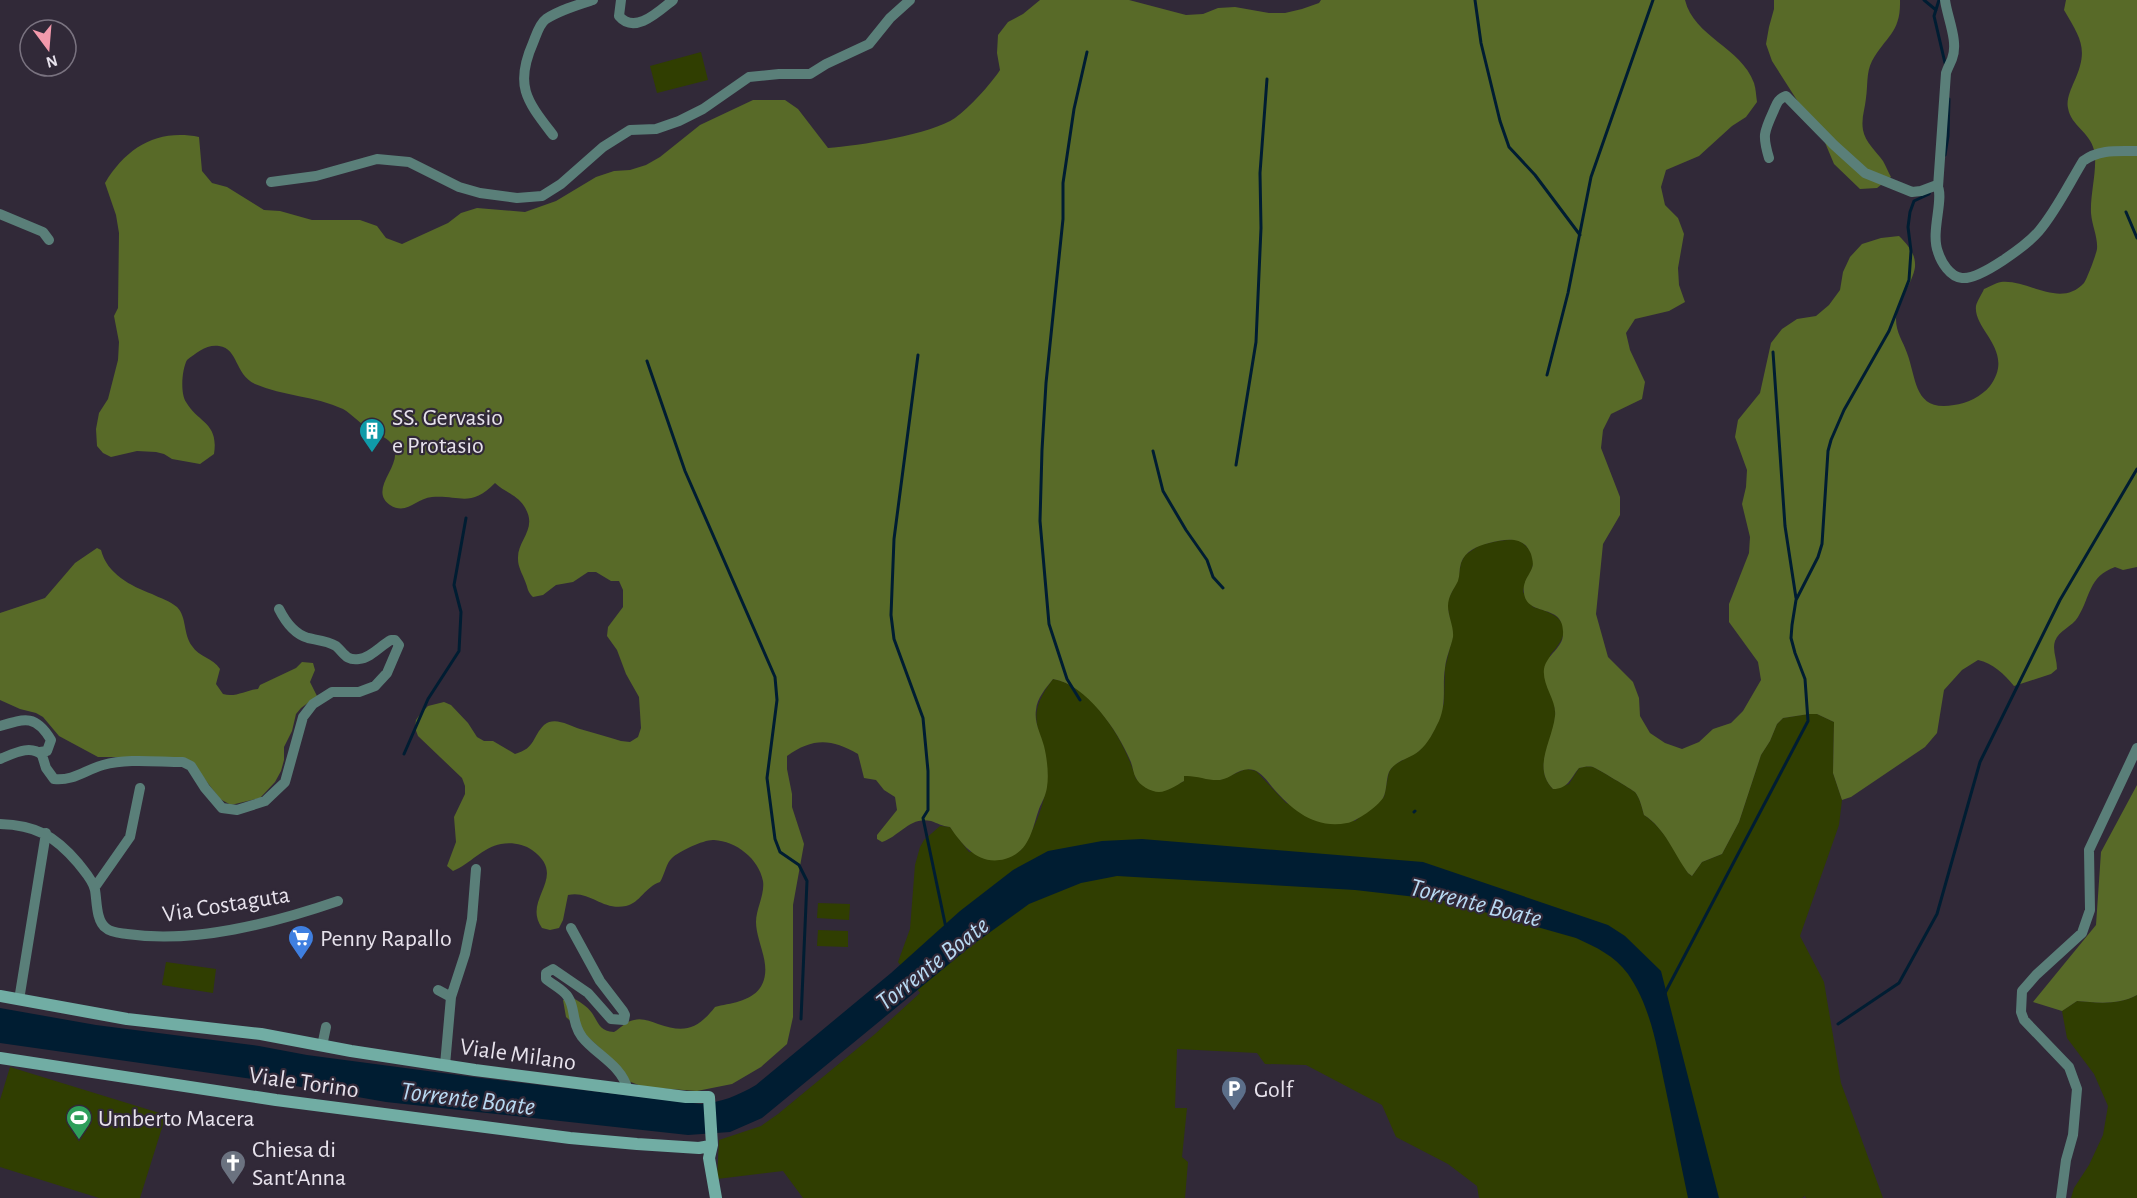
<svg xmlns="http://www.w3.org/2000/svg" width="2137" height="1198" font-family="'Alegreya Sans',sans-serif">
<rect width="100%" height="100%" fill="#312938"/>
<path fill="#303e01" d="M701,52L708,80L657,93L650,66Z
M1516,539C1526,544 1537,555 1532,568C1529,578 1525,580 1523,592L1533,607C1564,615 1575,629 1550,655C1552,674 1554,693 1555,712C1557,739 1530,765 1553,789L1569,784L1579,768C1584,767 1588,766 1593,767C1596,768 1633,790 1635,792C1640,798 1642,808 1644,815C1664,828 1676,853 1688,873L1692,876L1702,862L1722,854L1739,822L1761,755L1770,741L1777,724L1783,718L1809,714H1817L1834,722L1833,773L1842,800L1839,825L1800,936L1824,982L1841,1083L1883,1198H1806L1805,1196L1802,1198H1479L1477,1186L1448,1164L1396,1137L1382,1105L1306,1065L1265,1064L1257,1053L1177,1049L1175,1108H1187L1182,1157L1188,1162L1185,1198H803L783,1171L717,1179L719,1140L761,1126L778,1114L875,1034L920,993L898,962L910,929L915,865L920,847L924,840L940,826L950,827L969,852L1020,851C1035,830 1049,795 1047,769C1043,726 1022,720 1053,679C1092,685 1126,743 1136,779L1167,790L1184,781V776L1193,775L1220,780L1246,769L1256,771L1286,803L1355,821L1384,797L1389,772L1394,765L1419,751L1431,736L1439,720L1444,703L1445,668L1453,635L1448,609V600L1458,579L1461,563L1465,555L1480,545L1498,541Z
M818,903L850,904L849,920L817,918Z
M818,930L848,931V947L817,946Z
M166,962L216,969L213,993L162,985Z
M2137,995V1198H2071L2074,1188L2089,1165L2103,1135L2108,1106L2094,1074L2067,1038L2062,1011L2077,1001C2098,1003 2119,1005 2137,995Z
M10,1067L166,1115L140,1198H99L0,1167V1100Z"/>
<path fill="#586a28" d="M1040,0H1129L1186,15L1203,14L1218,8L1235,7L1269,13H1285L1302,9L1319,3L1321,0H1685C1694,37 1741,47 1754,83C1756,89 1756,96 1757,102L1746,117L1732,126L1699,156L1666,170L1661,187L1665,205L1678,218L1684,234L1678,268L1679,285L1685,302L1669,311L1635,319L1626,333L1630,350L1645,382L1642,399L1611,414L1603,430L1601,448L1620,497V515L1603,544L1596,614L1608,657L1633,682L1639,698L1640,716L1650,733L1665,743L1682,749L1699,742L1713,729L1731,723L1743,711L1761,680L1758,662L1729,622V604L1749,553L1750,537L1742,504L1746,487L1747,470L1735,437L1738,420L1760,393L1771,343L1782,329L1797,319L1816,316L1829,305L1840,290L1843,272L1850,257L1862,244L1881,238L1899,236C1908,245 1916,254 1915,267C1913,283 1897,300 1896,319C1896,333 1903,341 1907,353C1917,380 1914,412 1954,405C1966,404 1982,396 1990,386C2016,351 1973,330 1976,306C1977,301 1982,294 1984,289C1989,287 1995,283 2001,282C2028,279 2060,309 2084,283C2087,279 2096,255 2097,249C2098,237 2092,226 2091,213C2090,193 2098,168 2094,150C2090,132 2071,126 2068,108C2066,100 2071,89 2074,82C2089,49 2081,39 2064,10L2066,0H2137V567L2123,570L2115,567C2088,577 2091,596 2078,617C2072,627 2059,630 2055,641C2052,650 2057,659 2057,669L2051,674L2014,686C2004,674 1993,663 1978,660L1962,670L1944,690L1937,733L1925,747L1851,797L1842,800L1833,773L1834,722L1817,714H1809L1783,718L1777,724L1770,741L1761,755L1739,822L1722,854L1702,862L1692,876L1688,873C1674,854 1665,828 1644,815C1642,808 1640,798 1635,792C1633,790 1596,768 1593,767C1588,766 1584,767 1579,768C1570,779 1568,789 1553,789C1532,767 1552,742 1555,716C1557,700 1542,686 1544,669C1547,654 1563,648 1563,634C1565,602 1527,618 1524,593C1522,582 1529,576 1532,568C1534,564 1532,558 1531,554C1524,535 1505,539 1489,543C1477,546 1465,551 1461,563C1459,569 1460,575 1458,581C1454,589 1448,596 1448,606C1448,616 1454,627 1453,637C1451,647 1446,657 1445,668C1442,686 1447,702 1439,721C1434,731 1428,744 1419,751C1410,759 1395,760 1389,772C1386,779 1387,791 1383,798C1378,806 1356,822 1347,823C1315,829 1293,811 1273,788C1268,782 1262,773 1254,770C1240,766 1232,778 1220,780C1208,781 1196,775 1184,776V781C1177,785 1167,792 1159,792C1151,792 1139,785 1136,778C1133,773 1133,766 1130,760C1118,731 1086,684 1053,679C1046,688 1037,698 1036,710C1034,723 1041,734 1044,746C1047,758 1049,775 1047,787C1046,795 1042,802 1039,809C1032,829 1030,852 1005,859C979,866 963,846 950,827C942,826 937,823 931,821C910,816 900,836 882,842L877,839V835L897,810L895,797L884,790L876,780L864,778L858,754C831,738 812,738 787,756V769L792,794V807L804,844L793,905V1017L787,1044L761,1067L732,1084L697,1091L644,1087L628,1081L600,1048L566,1017L563,1000L571,997C579,1001 587,1006 592,1013C599,1024 600,1031 614,1032C621,1028 626,1021 634,1020C642,1018 650,1021 658,1024C684,1033 697,1030 715,1007C730,1003 750,1002 760,988C774,967 756,943 756,922C756,909 765,894 763,881C759,859 736,841 714,840C705,839 679,851 672,858C666,863 665,874 660,882C645,887 640,903 626,906C602,911 590,890 568,895L563,920L559,928L550,930L542,928C521,899 570,877 532,850C524,844 511,842 501,844C483,847 470,864 453,871L447,866L456,842L454,817L465,794V786L462,778L418,736L415,728L416,720L421,713L428,706L444,702L451,705L468,723L477,737L484,741H493L515,754C536,748 532,737 544,725C555,716 569,726 580,729C594,733 608,737 621,741L630,742L638,737L641,728L639,697L626,674L617,650L607,636L608,627L623,607V590L619,581H611L596,572H588L573,582L556,585L543,595L533,597C527,591 528,588 525,581C522,573 518,567 518,559C517,539 539,529 524,506C516,494 504,492 495,483C471,508 460,495 432,497C416,498 407,516 390,505C366,488 408,463 391,443C386,437 375,433 368,428C359,423 352,414 343,409C315,396 283,396 255,384C234,374 239,349 219,346C207,344 196,353 187,360C182,369 180,393 186,402C198,423 219,422 214,454L200,464L172,459L164,454L156,452L137,451L111,457L103,453L97,446L96,429L99,413L108,399L118,360L119,342L114,316L118,308L119,233L116,215L105,183C127,147 157,129 199,137L202,171L212,183L227,187L264,210L280,211L312,220H360L377,226L386,238L402,244L448,223L461,213L477,208L525,212L556,201L596,177L614,171L630,170L646,165L660,157L700,125L753,100H785L798,109L828,148C858,146 932,134 955,118C970,107 990,85 1000,70L997,53L998,35L1008,22L1023,14Z
M1774,0H1900C1901,33 1886,36 1872,61C1866,73 1868,85 1866,98C1865,109 1861,118 1863,130C1865,142 1876,151 1883,161C1886,166 1888,172 1891,177L1877,188L1860,189L1834,164L1821,133L1809,119L1772,61L1766,44L1769,27L1774,9Z
M97,548L101,550C107,574 131,586 152,594C160,598 170,601 177,607C187,617 183,634 192,646C199,657 213,658 220,669L216,684L223,694C235,698 246,690 258,689L260,685L296,668L302,662L313,663L315,670L310,682L317,696L301,708L296,714L292,731L284,747V760L281,771L275,782L260,798L231,805L220,799L194,765L124,757H98L59,736L43,717L36,713L20,709L0,700V613L45,598L75,563Z
M2137,785V995C2119,1005 2098,1003 2077,1001L2062,1011L2033,1002L2096,925L2101,852Z"/>
<path fill="#001d32" d="M1142,839L1423,862L1608,925L1625,936L1661,971L1719,1198H1688C1680,1161 1673,1123 1665,1086C1657,1048 1651,1007 1628,974C1615,956 1596,947 1576,938L1442,900L1355,890L1117,876L1081,883L1029,904L971,946L762,1118L730,1132L688,1135L386,1102L267,1081L0,1043V1008L96,1025L259,1046L307,1055L473,1077L701,1104C722,1102 737,1096 756,1085L891,973L960,911L1013,870L1048,851L1102,841Z"/>
<g fill="none" stroke-linecap="round" stroke-linejoin="round">
<path stroke="#001d32" stroke-width="3" d="M1475,0L1481,43L1500,121L1509,147L1535,175L1580,235
M1924,0L1936,10
M1939,0L1934,16L1945,63
M1945,155L1948,136L1949,99
M2126,212L2137,238
M1773,352L1785,526L1796,598
M918,355L894,539L891,615L894,639L923,718L928,771V810L923,818L946,928
M647,361L685,471L775,677L777,700L767,778L775,839L780,852L799,865L807,881L801,1019
M1547,375L1568,293L1591,177L1653,0
M1153,451L1163,491L1186,530L1207,560L1213,577L1223,588
M1236,465L1256,342L1261,228L1260,173L1267,79
M1080,700L1067,679L1049,624L1040,521L1042,450L1046,383L1063,219V183L1074,109L1087,52
M404,754L428,699L459,651L461,612L454,585L466,518
M1414,812L1415,811
M1665,993L1808,721L1805,679L1795,653L1791,638L1792,625L1796,600L1818,557L1822,544L1828,451L1831,440L1844,410L1889,331L1909,280L1911,251L1908,227L1910,212L1914,201L1929,194L1930,191
M1838,1024L1899,983L1937,914L1980,762L2060,600L2137,469"/>
<path stroke="#5a7f79" stroke-width="10" d="M621,0L619,16C635,35 659,11 673,0
M553,135C527,101 514,86 533,43C536,36 539,24 546,19C560,10 577,5 593,0
M1769,158C1762,135 1764,132 1774,110C1777,103 1778,99 1786,96L1834,145L1865,173L1912,192L1921,191L1937,185C1945,197 1930,232 1938,252C1941,262 1950,277 1962,278C1980,280 2027,245 2039,231C2056,211 2069,184 2083,161C2099,149 2118,151 2137,151
M271,182L316,176L377,159L409,162L459,187L480,193L517,198L542,196L561,184L603,147L630,130L656,129L679,121L703,109L749,77L779,74H810L826,64L869,44L890,18L910,0
M1938,187L1946,73C1948,67 1950,64 1952,59C1959,42 1947,17 1945,0
M0,214L43,232L49,240
M0,726C26,718 36,715 51,740L47,751L40,752
M0,759C13,754 30,744 42,755L46,768L54,779C74,781 85,770 103,765C128,758 157,762 183,762L191,766L205,788L222,808L237,810L265,801L285,782L303,717L313,704L332,692H359L375,686L387,673L399,645L395,640H391C381,645 371,658 359,659C346,661 344,653 336,646C328,641 317,640 308,638C294,634 285,621 279,609
M0,824C36,825 55,836 78,863C84,871 93,880 95,890C97,901 96,921 106,928C111,933 121,933 127,934C195,944 274,923 338,901
M95,887L130,837L140,788
M571,928L600,981L623,1011L625,1015L624,1020L611,1019L588,993L553,969L546,973V979C553,985 564,990 568,997C576,1009 571,1022 582,1037C596,1055 621,1064 628,1090
M438,990L451,997
M19,1000L46,833
M322,1046L326,1027
M445,1065L451,997L465,954L472,919L476,869
M2061,1198L2066,1160L2073,1135L2077,1089L2069,1067L2024,1020L2021,1012L2022,991L2036,975L2082,933L2090,910L2089,850L2137,748"/>
<path stroke="#71ada4" stroke-width="12" d="M0,996L127,1019L261,1034L351,1051L475,1070L686,1097H709L712,1145L709,1158L716,1198
M0,1058L276,1100L570,1138L637,1144L699,1148L710,1146"/>
</g>
<defs>
<symbol id="building-pin" viewBox="-11 -11 22 30"><path d="M0 17L-7.5 6A9.5 9.5 0 1 1 7.5 6Z" fill="#0f9aa8" stroke="#312938"/><path d="M-4-6H4V6H1V3H-1V6H-4ZM-2.5-4.3h1.7v1.8h-1.7ZM.8-4.3h1.7v1.8H.8ZM-2.5-1h1.7V.8h-1.7ZM.8-1h1.7V.8H.8Z" fill="#fff"/></symbol>
<symbol id="supermarket-pin" viewBox="-11 -11 22 30"><path d="M0 17L-7.5 6A9.5 9.5 0 1 1 7.5 6Z" fill="#3f7fe0" stroke="#312938"/><path d="M-6-5.5h2.5l.6 2H6L4.5 2H-2.5L-4.4-4H-6ZM-1.5 3.2a1.3 1.3 0 1 0 .1 0ZM3 3.2a1.3 1.3 0 1 0 .1 0Z" fill="#fff"/></symbol>
<symbol id="parking-pin" viewBox="-11 -11 22 30"><path d="M0 17L-7.5 6A9.5 9.5 0 1 1 7.5 6Z" fill="#5c6f8a" stroke="#312938"/><path d="M-3.5-5.5H1a3.5 3.5 0 0 1 0 7H-1V5.5H-3.5ZM-1-3.4V-.6H.8a1.4 1.4 0 0 0 0-2.8Z" fill="#fff"/></symbol>
<symbol id="stadium-pin" viewBox="-11 -11 22 30"><path d="M0 17L-7.5 6A9.5 9.5 0 1 1 7.5 6Z" fill="#2e9e5b" stroke="#312938"/><path d="M0-5a6.5 5 0 1 0 0 10a6.5 5 0 1 0 0-10ZM-3.5-1.8h7v3.6h-7Z" fill="#fff"/></symbol>
<symbol id="church-pin" viewBox="-11 -11 22 30"><path d="M0 17L-7.5 6A9.5 9.5 0 1 1 7.5 6Z" fill="#6b7280" stroke="#312938"/><path d="M-1.2-6h2.4v3.5h3.3v2.4h-3.3V6h-2.4V-.1h-3.3v-2.4h3.3Z" fill="#fff"/></symbol>
</defs>
<g fill-rule="evenodd">
<use href="#building-pin" x="357" y="416" width="30" height="40"/>
<use href="#supermarket-pin" x="286" y="923" width="30" height="40"/>
<use href="#parking-pin" x="1219" y="1074" width="30" height="40"/>
<use href="#stadium-pin" x="64" y="1103" width="30" height="40"/>
<use href="#church-pin" x="218" y="1148" width="30" height="40"/>
</g>
<g text-anchor="middle" stroke-width="4.5" stroke-linejoin="round" paint-order="stroke">
<g font-size="24" fill="#e7e2ec" stroke="#312938" text-anchor="start">
<text x="392" y="425">SS. Gervasio<tspan x="392" dy="28">e Protasio</tspan></text>
<text x="320" y="946">Penny Rapallo</text>
<text x="1254" y="1097">Golf</text>
<text x="98" y="1126">Umberto Macera</text>
<text x="252" y="1157">Chiesa di<tspan x="252" dy="28">Sant'Anna</tspan></text>
</g>
<g font-size="24" fill="#e7e2ec" stroke="#312938">
<text transform="translate(226 904) rotate(-9)" y="8">Via Costaguta</text>
<text transform="translate(518 1054) rotate(8)" y="8">Viale Milano</text>
<text transform="translate(304 1082) rotate(8)" y="8">Viale Torino</text>
</g>
<g font-size="26" font-style="italic" fill="#b8d9f2" stroke="#312938">
<text transform="translate(1476 902) rotate(14)" y="9">Torrente Boate</text>
<text transform="translate(932 963) rotate(-38)" y="9">Torrente Boate</text>
<text transform="translate(468 1098) rotate(7)" y="9">Torrente Boate</text>
</g>
</g>
<g transform="translate(48 48) rotate(164)"><circle r="28" fill="#312938" stroke="#7a7380" stroke-width="1.5"/>
<path d="M0-4.5L10 22L0 15L-10 22Z" fill="#f39aac"/>
<text y="-9" font-size="16" font-weight="bold" text-anchor="middle" fill="#e7e2ec">N</text>
</g>
</svg>
